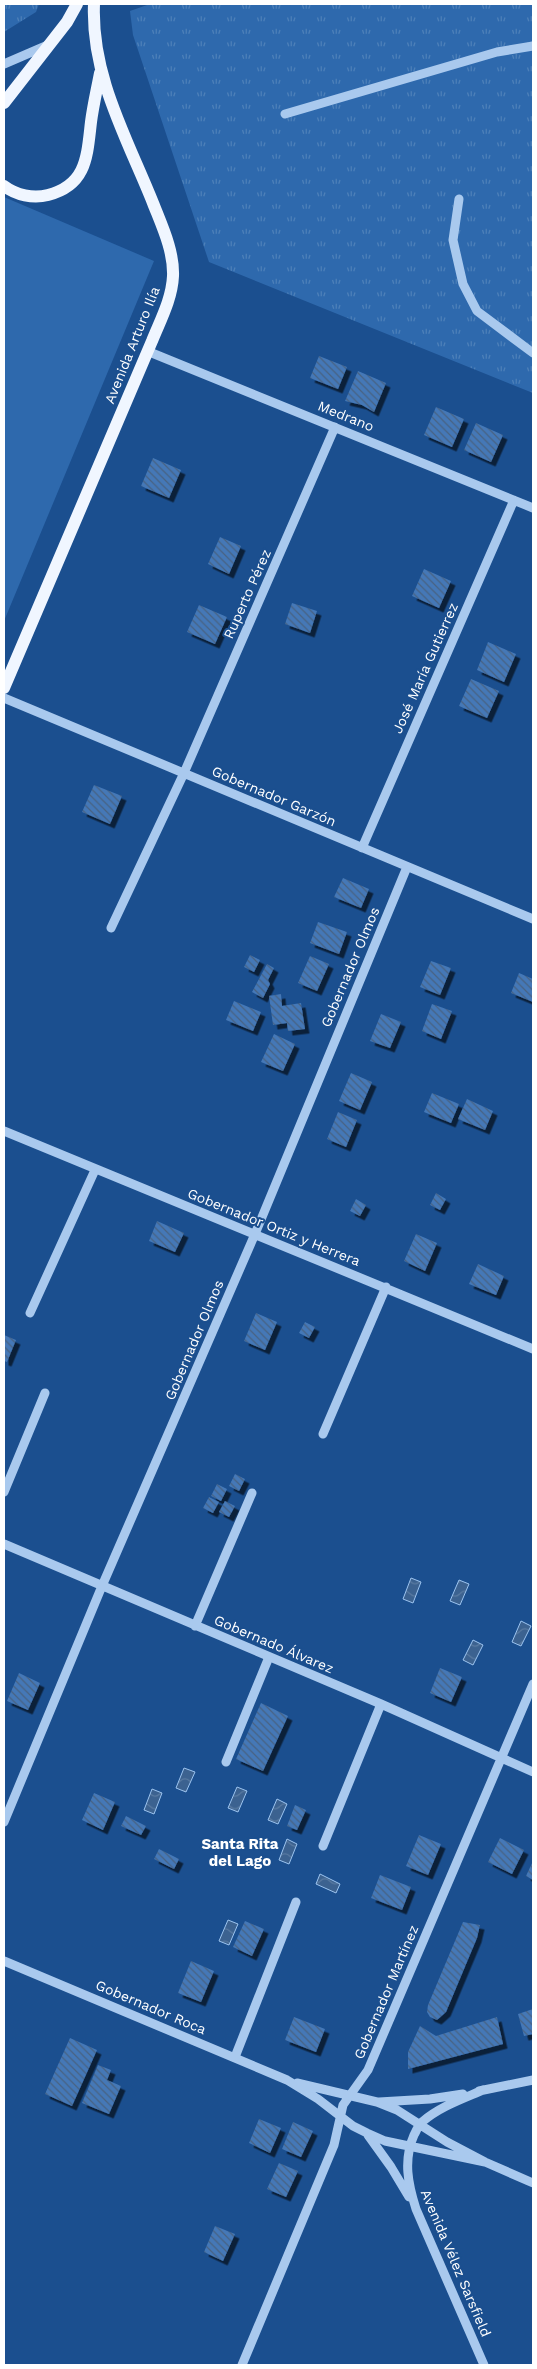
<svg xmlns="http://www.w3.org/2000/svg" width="537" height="2369" font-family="'Work Sans',sans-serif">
<defs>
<pattern id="park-tufts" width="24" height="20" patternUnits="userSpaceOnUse" patternTransform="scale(1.25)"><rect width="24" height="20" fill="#2e69ad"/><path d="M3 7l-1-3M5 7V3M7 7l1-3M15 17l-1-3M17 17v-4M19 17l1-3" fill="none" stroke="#4d80b9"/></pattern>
<pattern id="water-waves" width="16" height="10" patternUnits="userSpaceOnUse" patternTransform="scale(1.25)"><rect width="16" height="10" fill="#3c6290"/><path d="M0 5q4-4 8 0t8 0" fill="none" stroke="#597aa1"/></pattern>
<pattern id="building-back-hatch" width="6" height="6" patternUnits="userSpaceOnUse" patternTransform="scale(1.25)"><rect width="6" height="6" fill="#4478b7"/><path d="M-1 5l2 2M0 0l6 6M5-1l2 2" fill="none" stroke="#486282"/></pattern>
<filter id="shadow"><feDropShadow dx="4.5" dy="4.5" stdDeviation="0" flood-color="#0009"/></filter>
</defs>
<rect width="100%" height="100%" fill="#1b4f8f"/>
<path fill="url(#park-tufts)" d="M4,4H39L36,12L4,32Z
M150,4H533V393L209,262L133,35L130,11Z"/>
<path fill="#2e69ad" d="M4,197L154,261L4,621Z"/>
<path fill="url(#water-waves)" stroke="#9cc4f0" d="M411,1578L421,1582L413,1603L403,1599Z
M459,1580L469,1584L460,1605L450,1601Z
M521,1621L531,1626L521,1646L512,1642Z
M473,1640L483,1645L473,1665L463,1660Z
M184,1768L195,1772L186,1792L176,1788Z
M237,1787L247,1791L238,1812L228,1808Z
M152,1789L162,1793L154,1814L144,1810Z
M277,1799L287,1804L278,1824L268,1820Z
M287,1839L297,1844L289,1864L279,1860Z
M320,1874L340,1884L336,1893L316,1884Z
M228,1920L238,1924L229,1945L219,1941Z"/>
<path fill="url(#building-back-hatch)" filter="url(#shadow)" d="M319,356L347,367L338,389L310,378Z
M358,371L386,383L374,412L362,405L345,401Z
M436,407L464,419L452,447L424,435Z
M476,423L503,435L491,462L464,450Z
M153,458L181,470L169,498L141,486Z
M220,537L241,546L229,574L208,564Z
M424,569L451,581L439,608L412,596Z
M292,603L317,611L310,633L285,624Z
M199,605L227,617L215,644L187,632Z
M488,642L516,654L504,682L477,670Z
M471,679L499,691L487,718L459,706Z
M94,785L122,796L110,824L82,812Z
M343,878L369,889L361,908L334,897Z
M318,922L347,932L339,954L310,943Z
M250,955L260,960L254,972L244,967Z
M310,956L329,964L317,991L298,983Z
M431,961L451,968L440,995L420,987Z
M267,964L274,968L268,980L270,984L263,998L252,992Z
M519,973L533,979V1002L511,993Z
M281,994L282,1006L301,1003L305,1029L288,1031L287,1023L273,1025L269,996Z
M234,1001L261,1012L253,1031L226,1020Z
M432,1004L452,1011L441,1039L422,1031Z
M381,1014L401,1022L390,1048L370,1041Z
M274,1034L295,1044L283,1071L261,1062Z
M351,1073L372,1082L360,1110L339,1101Z
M432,1093L459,1104L451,1123L424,1112Z
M467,1099L493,1111L485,1130L458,1119Z
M338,1112L357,1120L346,1147L327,1139Z
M436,1193L446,1199L440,1210L430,1205Z
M356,1199L366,1205L360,1216L350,1211Z
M157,1221L184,1233L175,1252L149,1241Z
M416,1234L437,1243L425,1271L404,1261Z
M478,1264L504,1276L496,1295L469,1284Z
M256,1313L277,1322L265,1350L244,1341Z
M305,1322L315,1327L309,1338L299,1333Z
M4,1335L16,1340L7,1362L4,1361Z
M235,1474L245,1479L239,1491L229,1486Z
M217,1484L227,1489L221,1501L211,1496Z
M209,1497L219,1502L213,1513L203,1508Z
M225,1501L235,1506L229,1517L219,1512Z
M440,1668L462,1677L451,1702L430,1693Z
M19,1673L40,1683L28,1710L7,1701Z
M261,1703L288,1716L263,1771L236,1759Z
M94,1793L115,1802L103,1830L82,1820Z
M295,1805L306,1810L297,1830L287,1826Z
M126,1816L146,1826L141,1835L121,1826Z
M419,1835L441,1844L428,1875L406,1866Z
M500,1838L524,1850L512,1874L488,1862Z
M159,1849L179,1859L174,1869L154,1859Z
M533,1861V1880L526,1876Z
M380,1875L411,1887L402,1910L371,1898Z
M245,1921L264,1929L252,1956L233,1947Z
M463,1922L480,1925L477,1938L446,2012L437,2020L430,2017L427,2012L428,2005Z
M191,1961L214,1971L201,2002L178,1993Z
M533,2009V2034L524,2036L518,2014Z
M294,2017L325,2029L316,2052L285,2040Z
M497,2017L503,2044L408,2069V2052L420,2026L436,2036Z
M70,2038L97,2050L72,2106L45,2094Z
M98,2065L111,2070L107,2080L121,2086L109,2114L82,2103Z
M259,2119L281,2128L270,2153L249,2143Z
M293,2122L313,2131L301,2157L282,2149Z
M279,2163L298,2171L286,2197L267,2189Z
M215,2226L235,2234L223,2261L204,2252Z"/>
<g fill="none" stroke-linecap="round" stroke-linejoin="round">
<path stroke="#a9c9ee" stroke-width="9" d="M4,64L48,45
M285,114L497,52L533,46
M459,199L453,240L463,284L477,311L533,353
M147,351L533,508
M4,698L533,919
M362,848L514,500
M111,928L184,773L335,427
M4,1131L533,1349
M30,1313L95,1170
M323,1434L386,1287
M4,1492L45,1393
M4,1544L381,1704L533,1772
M195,1626L252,1493
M226,1762L269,1657
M4,1822L102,1586L255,1234L407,867
M323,1846L381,1704
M4,1961L287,2080L318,2099L353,2126L367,2133L385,2141L485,2162
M235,2057L296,1902
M297,2083L377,2102L397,2110L447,2142L485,2162L533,2183
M483,2090C462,2099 439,2107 422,2122C418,2125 417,2130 414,2135C403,2160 408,2184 416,2209L484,2365
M479,2091L533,2080
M379,2102L430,2099L463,2094
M368,2135L391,2167L409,2197
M242,2365L334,2145L343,2105L368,2070L533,1684"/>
<path stroke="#f0f6ff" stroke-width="12" d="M4,103L67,22L77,4
M4,186C16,195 33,199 48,195C87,185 87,156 91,122C93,106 97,89 100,73
M4,688L152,341C160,321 172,299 173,276C174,251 162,226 153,203C127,138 91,76 94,4"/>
</g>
<g text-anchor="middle" stroke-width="4" stroke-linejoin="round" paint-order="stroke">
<g font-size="14" fill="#fff" stroke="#1b4f8f">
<text transform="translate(132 345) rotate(-68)" y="5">Avenida Arturo Ilía</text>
<text transform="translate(346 416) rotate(22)" y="5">Medrano</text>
<text transform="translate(247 594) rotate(-66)" y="5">Ruperto Pérez</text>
<text transform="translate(425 668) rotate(-66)" y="5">José María Gutierrez</text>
<text transform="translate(274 796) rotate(23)" y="5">Gobernador Garzón</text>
<text transform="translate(350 967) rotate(-67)" y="5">Gobernador Olmos</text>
<text transform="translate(274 1227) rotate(22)" y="5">Gobernador Ortiz y Herrera</text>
<text transform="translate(194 1340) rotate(-67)" y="5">Gobernador Olmos</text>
<text transform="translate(274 1644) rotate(23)" y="5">Gobernado Álvarez</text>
<text transform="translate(386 1992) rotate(-67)" y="5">Gobernador Martínez</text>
<text transform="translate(151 2007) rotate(23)" y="5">Gobernador Roca</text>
<text transform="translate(456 2263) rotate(67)" y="5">Avenida Vélez Sarsfield</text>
</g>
<g font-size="15" font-weight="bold" fill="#fff" stroke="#1b4f8f">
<text x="240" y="1849">Santa Rita<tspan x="240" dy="17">del Lago</tspan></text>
</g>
</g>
<rect width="537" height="2369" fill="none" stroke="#ffffff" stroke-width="10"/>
</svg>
